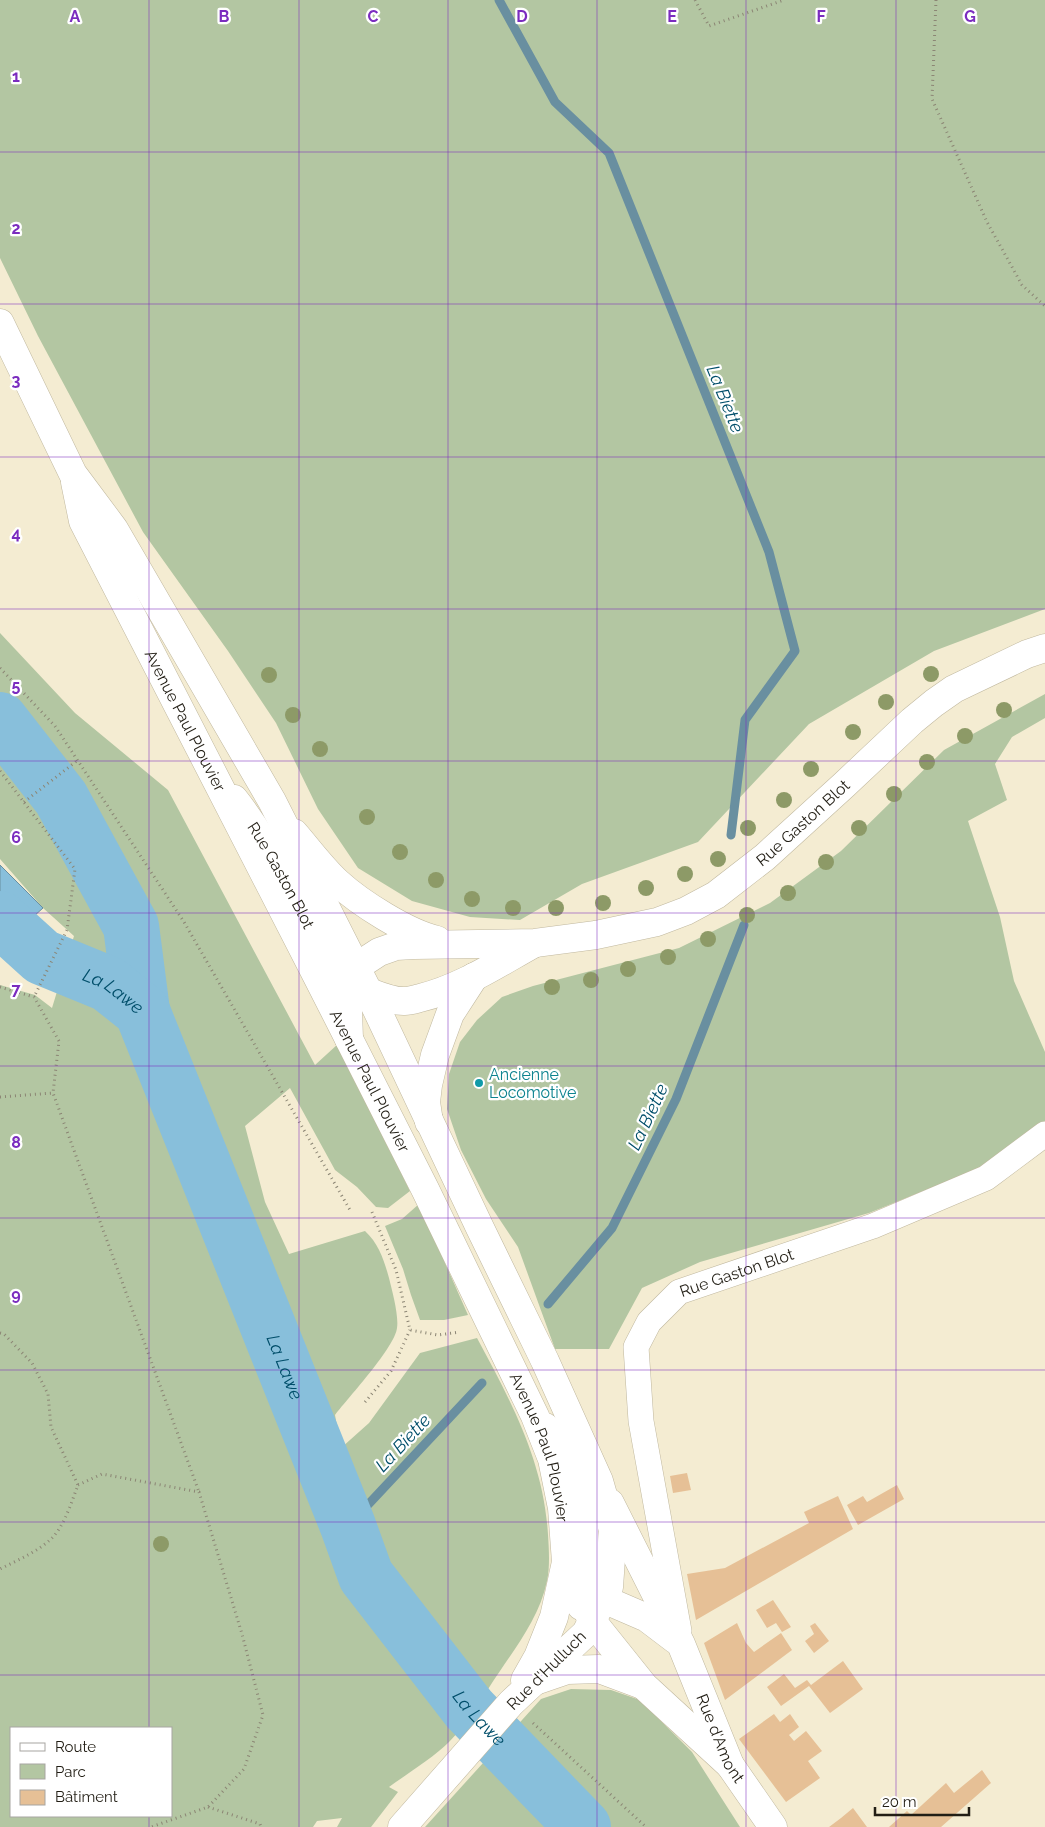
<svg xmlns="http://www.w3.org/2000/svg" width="1045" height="1827" font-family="Raleway,sans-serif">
<rect width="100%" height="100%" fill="#f4ecd2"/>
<path fill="#b3c6a2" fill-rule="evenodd" d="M0,0H1045V609L934,651L809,724L698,842L582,884L520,920L470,917L412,901L358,868L318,809L276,723L228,651L143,532L38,336L0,258Z
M0,633L75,713L168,790L315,1065L338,1044L410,1191L388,1208L376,1207L357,1187L335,1170L290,1088L245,1126L265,1202L289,1254L365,1231C379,1244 384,1260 389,1278C392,1290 399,1316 397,1328C395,1347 349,1397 335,1415L341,1448L369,1423L420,1353L477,1338C511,1401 544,1462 548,1535C549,1550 550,1567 547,1581C540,1615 519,1643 500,1671C484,1694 469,1722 449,1742C434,1757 407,1774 389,1787L398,1792L371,1827H337L342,1818L317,1821L313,1827H0V985L35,995L52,1008L74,936L43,908L0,859ZM11,1728H171V1816H11Z
M1045,694V718L1012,737L995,764L1007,800L968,821L1000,917L1014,981L1045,1052V1121L985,1166L869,1213L700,1262L642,1288L609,1349H555L518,1247L486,1199L461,1150L447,1109L449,1074L460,1042L477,1020L502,997L533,986L679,948L770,903L841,851L944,750Z
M419,1204L468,1315L444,1320H420L411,1295L403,1269L385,1226L402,1219Z
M571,1689L611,1690L640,1700L692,1752L740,1827H425L541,1699Z"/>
<path fill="#88bfdb" stroke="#698fa0" d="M0,865L43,908L15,933H0Z"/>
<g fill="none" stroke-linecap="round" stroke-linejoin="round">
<path stroke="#698fa0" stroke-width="9" d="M499,0L555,102L609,153L769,552L795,651L745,720L731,835
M548,1304L612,1228L676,1099L744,925
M348,1526L482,1383"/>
<g stroke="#88bfdb" stroke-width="56">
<path d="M0,720L61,798L131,926L142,1011"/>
<path id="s1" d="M0,919L42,957L108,984L142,1011L348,1526L366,1576L469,1709L583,1827"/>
</g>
</g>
<path fill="#e6c096" d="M687,1473L691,1490L673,1493L670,1476Z
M897,1485L904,1499L858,1525L847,1505L863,1496L867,1502Z
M838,1496L853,1529L696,1620L687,1574L725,1568L809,1523L804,1512Z
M773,1600L791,1627L782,1632L776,1623L767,1628L756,1610Z
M737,1623L746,1643L754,1652L781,1633L792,1650L725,1700L704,1643Z
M815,1623L829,1641L814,1653L805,1641L814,1634L810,1626Z
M843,1661L863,1689L830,1713L809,1686L781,1706L767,1687L784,1674L795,1688L807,1680L811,1685Z
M774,1714L780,1722L790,1714L799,1727L789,1735L794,1741L806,1731L822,1751L808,1761L820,1778L786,1802L739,1739Z
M982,1770L991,1783L941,1827H889L907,1811L911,1815L946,1783L954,1793Z
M853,1808L867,1827H829L841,1818Z"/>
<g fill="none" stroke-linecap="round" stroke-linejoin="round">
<defs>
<g id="minor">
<path id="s2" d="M679,1631L641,1421L636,1347L649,1322L679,1292L873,1226L986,1178L1045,1134"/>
</g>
<g id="tertiary">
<path id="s3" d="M234,799C261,833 280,871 301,909C312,931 323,956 339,975C349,986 391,1002 405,1001C410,1001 416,999 420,998C461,988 497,964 533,944"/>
<path d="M294,833C308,849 321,867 337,882C360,903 407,933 437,940"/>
<path id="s4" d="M349,1039L347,982L356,967L379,952L396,946L414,945L535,943L596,935L657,922L686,911L716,895L765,857L844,785L912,721L934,703L954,689L1027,654L1045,648"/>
<path d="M429,1122L426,1102L428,1085L435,1055L450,1014L474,977"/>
<path d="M545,1427L555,1439L574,1471L583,1508L585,1547L583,1581L585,1605L592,1621L644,1686L730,1765"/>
<path id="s5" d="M610,1503L681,1644L730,1765L773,1827"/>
<path d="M581,1606L603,1599L647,1618L676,1640"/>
<path d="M535,1681L567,1670L599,1669L642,1685"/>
</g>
<g id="secondary">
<path d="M0,323L73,474L114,529L272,801L368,991L480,1228L545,1361L599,1481L613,1530L609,1587L586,1633L511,1703L402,1827"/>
<path id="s6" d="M75,482L83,521L320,982L425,1189L535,1416L552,1459L562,1508L566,1562L554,1617L538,1657L525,1680"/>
</g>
</defs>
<use href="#minor" stroke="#c0b89f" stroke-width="26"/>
<use href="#tertiary" stroke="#c0b89f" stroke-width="29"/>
<use href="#secondary" stroke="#c0b89f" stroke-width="29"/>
<path stroke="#8b8574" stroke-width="3" stroke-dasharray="1 4" stroke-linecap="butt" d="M695,0L709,26L784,0
M936,0L932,99L987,222L1022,285L1045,306
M0,668L55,726L184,922L350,1210
M0,771L75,869L67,930L34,997
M24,802L78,760
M0,987L34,997L59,1041L53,1093L199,1492
M0,1097L53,1093
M372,1212L396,1270L410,1330L438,1335L460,1332
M0,1333L4,1334L32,1363L48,1394L51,1427L78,1485C71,1503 65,1525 51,1539C37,1552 18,1560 0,1569
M365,1402L391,1371L410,1330
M78,1485L102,1474L199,1492L242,1634L263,1715L244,1769L208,1807L151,1827
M533,1723L646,1827
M208,1807L260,1824L261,1827"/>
<use href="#minor" stroke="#fff" stroke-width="25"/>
<use href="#tertiary" stroke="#fff" stroke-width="28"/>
<use href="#secondary" stroke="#fff" stroke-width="28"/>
</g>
<g fill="#8d9a67">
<circle cx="931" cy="674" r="8"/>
<circle cx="269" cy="675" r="8"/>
<circle cx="886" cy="702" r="8"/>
<circle cx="1004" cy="710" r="8"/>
<circle cx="293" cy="715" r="8"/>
<circle cx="853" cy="732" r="8"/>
<circle cx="965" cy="736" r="8"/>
<circle cx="320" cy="749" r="8"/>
<circle cx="927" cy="762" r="8"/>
<circle cx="811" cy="769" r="8"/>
<circle cx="894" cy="794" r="8"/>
<circle cx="784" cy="800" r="8"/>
<circle cx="367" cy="817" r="8"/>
<circle cx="748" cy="828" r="8"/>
<circle cx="859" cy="828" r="8"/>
<circle cx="400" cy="852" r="8"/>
<circle cx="718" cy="859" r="8"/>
<circle cx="826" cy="862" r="8"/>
<circle cx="685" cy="874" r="8"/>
<circle cx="436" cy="880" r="8"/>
<circle cx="646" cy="888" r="8"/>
<circle cx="788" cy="893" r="8"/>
<circle cx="472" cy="899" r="8"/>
<circle cx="603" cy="903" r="8"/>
<circle cx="513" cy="908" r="8"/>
<circle cx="556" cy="908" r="8"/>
<circle cx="747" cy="915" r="8"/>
<circle cx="708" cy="939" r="8"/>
<circle cx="668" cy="957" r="8"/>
<circle cx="628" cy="969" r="8"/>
<circle cx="591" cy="980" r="8"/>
<circle cx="552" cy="987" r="8"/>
<circle cx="161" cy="1544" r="8"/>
</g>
<path fill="none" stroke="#7b2cbf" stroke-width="1" stroke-opacity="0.55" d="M149,0V1728M299,0V1827M448,0V1827M597,0V1827M746,0V1827M896,0V1827M0,152H1045M0,304H1045M0,457H1045M0,609H1045M0,761H1045M0,913H1045M0,1066H1045M0,1218H1045M0,1370H1045M0,1522H1045M0,1675H1045M149,1816V1827"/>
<circle fill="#0f9aa8" stroke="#fff" stroke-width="2" cx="479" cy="1083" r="5"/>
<g text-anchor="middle" stroke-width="4.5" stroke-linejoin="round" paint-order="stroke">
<g font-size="16" fill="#221e15" stroke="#fff">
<text dy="6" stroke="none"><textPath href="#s6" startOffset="264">Avenue Paul Plouvier</textPath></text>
<text dy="6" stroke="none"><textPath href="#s4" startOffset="561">Rue Gaston Blot</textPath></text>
<text dy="6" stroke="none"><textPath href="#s3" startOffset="90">Rue Gaston Blot</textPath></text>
<text dy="6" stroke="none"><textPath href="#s6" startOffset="669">Avenue Paul Plouvier</textPath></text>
<text dy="6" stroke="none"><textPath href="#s2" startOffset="419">Rue Gaston Blot</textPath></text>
<text dy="6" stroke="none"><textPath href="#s6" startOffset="1074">Avenue Paul Plouvier</textPath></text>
<text transform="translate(546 1670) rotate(-45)" y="6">Rue d'Hulluch</text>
<text dy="6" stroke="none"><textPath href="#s5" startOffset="260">Rue d'Amont</textPath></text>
</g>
<g font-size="16" fill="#0d838f" stroke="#fff" text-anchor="start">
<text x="489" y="1080">Ancienne<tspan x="489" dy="18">Locomotive</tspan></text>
</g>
<g font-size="18" font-style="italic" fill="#004e6a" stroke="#fff">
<text transform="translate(725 399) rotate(68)" y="6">La Biette</text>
<text dy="6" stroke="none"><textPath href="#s1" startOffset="136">La Lawe</textPath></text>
<text transform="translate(648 1117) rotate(-65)" y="6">La Biette</text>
<text dy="6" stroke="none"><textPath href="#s1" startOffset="555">La Lawe</textPath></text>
<text transform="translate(403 1443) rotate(-47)" y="6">La Biette</text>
<text dy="6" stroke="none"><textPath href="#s1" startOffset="961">La Lawe</textPath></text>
</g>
</g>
<g font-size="16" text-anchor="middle" font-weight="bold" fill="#7b2cbf" stroke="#fff" stroke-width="4.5" stroke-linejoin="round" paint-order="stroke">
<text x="75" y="22">A</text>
<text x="224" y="22">B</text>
<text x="373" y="22">C</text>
<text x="522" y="22">D</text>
<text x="672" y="22">E</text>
<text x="821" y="22">F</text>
<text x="970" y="22">G</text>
<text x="16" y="82">1</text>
<text x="16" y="234">2</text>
<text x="16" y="386">3</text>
<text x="16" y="539">4</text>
<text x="16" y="691">5</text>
<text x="16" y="843">6</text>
<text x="16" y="995">7</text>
<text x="16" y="1148">8</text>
<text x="16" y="1300">9</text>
</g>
<rect x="10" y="1727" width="162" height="90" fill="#ffffff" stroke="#a7a5a1"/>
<rect x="20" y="1743" width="25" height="8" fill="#ffffff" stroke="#a7a5a1"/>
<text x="55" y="1752" font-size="15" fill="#221e15">Route</text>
<rect x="20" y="1764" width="25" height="15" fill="#b3c6a2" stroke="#a7a5a1"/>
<text x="55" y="1777" font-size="15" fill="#221e15">Parc</text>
<rect x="20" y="1790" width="25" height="15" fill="#e6c096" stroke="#a7a5a1"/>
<text x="55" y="1802" font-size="15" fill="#221e15">Bâtiment</text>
<path d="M875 1807v8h94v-8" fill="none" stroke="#221e15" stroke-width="2.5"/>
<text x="882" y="1807" font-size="15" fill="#221e15" stroke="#ffffff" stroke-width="4" paint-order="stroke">20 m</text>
</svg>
